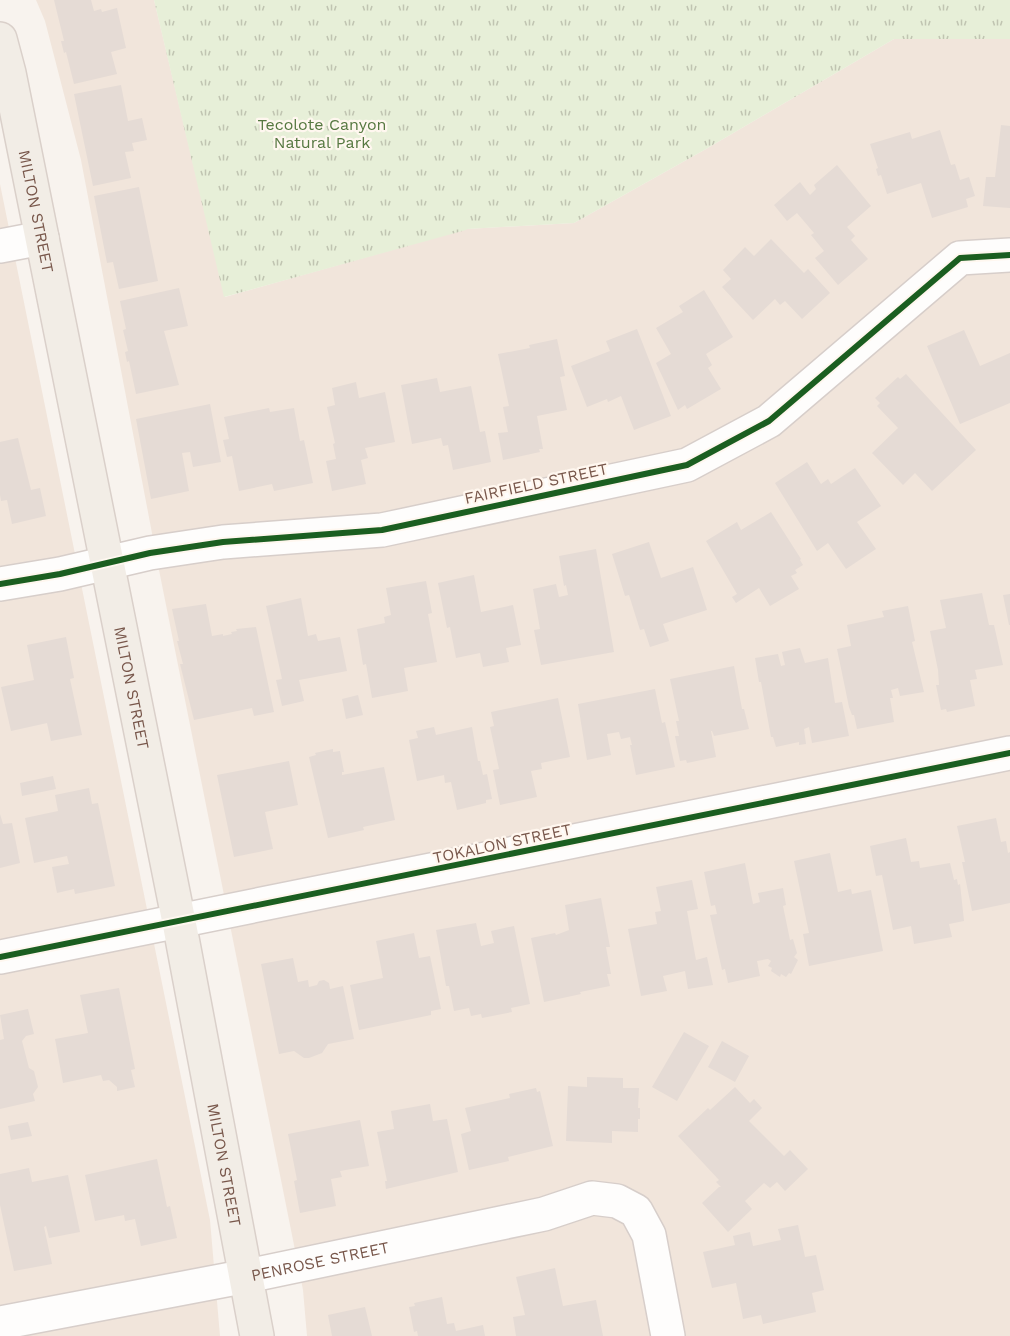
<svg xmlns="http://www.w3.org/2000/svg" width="1010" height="1336" font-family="'Work Sans',sans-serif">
<defs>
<pattern id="grass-tufts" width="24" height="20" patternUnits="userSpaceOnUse" patternTransform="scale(1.5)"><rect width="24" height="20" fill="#e7efd8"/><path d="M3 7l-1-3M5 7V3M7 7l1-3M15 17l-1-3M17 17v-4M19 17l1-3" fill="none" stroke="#c0c4b1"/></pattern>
</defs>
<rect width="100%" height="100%" fill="#f8f3ee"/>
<path fill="#f1e5db" d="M36,0H154L225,297L466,229L574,223L706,149L894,39H1010V1336H307L303,1290L159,570L81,160L45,21Z
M0,184L210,1220L220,1336H0Z"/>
<path fill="url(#grass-tufts)" d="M154,0H1010V39H894L706,149L574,223L467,229L466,230L224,297Z"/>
<path fill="#e5dbd5" d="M54,0H91L94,11L101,9L102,12L117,8L126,48L111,52L117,74L74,84L66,52L64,53L61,41H64Z
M121,85L128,121L142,118L147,140L132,143L134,151L125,152L131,178L93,186L74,94Z
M1001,125L1010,126V208L983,206L986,177H995Z
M940,130L951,165L955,164L960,180L969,177L975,196L966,199L968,207L932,218L921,183L887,194L881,175L878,176L876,169L878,168L870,144L910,132L912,139Z
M837,165L871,206L847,227L855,236L851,240L868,259L838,285L815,258L824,251L811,235L814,233L797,213L787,221L774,205L800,182L810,195L816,189L814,185Z
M139,187L158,281L119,289L113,262L107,263L94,196Z
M771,239L804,273L808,269L830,293L802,319L785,301L780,305L775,299L753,320L722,287L731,279L723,270L745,247L754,256Z
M179,288L188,326L164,331L179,385L136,394L129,361L127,362L125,352L128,351L123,330L126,329L120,301Z
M704,290L733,337L706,354L712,365L708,368L721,389L687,409L685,405L678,410L656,363L671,354L656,328L683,312L679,306Z
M637,329L671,416L634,430L621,396L608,402L607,399L587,407L571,366L610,351L606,341Z
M964,330L980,366L1010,353V403L960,424L927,346Z
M557,339L565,376L560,377L567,410L537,416L543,449H539L540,452L503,460L498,433L508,432L503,407L509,406L498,354L530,348L529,345Z
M906,374L976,450L932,491L915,473L903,485L872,453L898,428L877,406L880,403L875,398L898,377L900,379Z
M437,378L440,392L471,386L480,432L485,431L491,462L453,470L448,445L443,446L441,438L412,444L401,385Z
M356,382L359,398L385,392L395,442L365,448L368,458L361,460L366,484L332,491L326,461L336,459L333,444L335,443L327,407L335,405L332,388Z
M210,404L221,462L193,467L190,452L182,453L189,491L151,499L136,419Z
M269,408L270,412L294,408L300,441L304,440L313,483L274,491L272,484L239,491L232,456L227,457L223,440L229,439L224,417Z
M18,438L31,490L40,488L46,516L12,524L7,500L1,501L0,495V442Z
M807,462L821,484L828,479L831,484L855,468L881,506L857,522L876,549L846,569L828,543L817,551L775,483Z
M771,512L801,559L800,560L803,565L795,570L797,573L791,576L799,589L770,606L759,588L736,603L732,597L737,594L706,541L737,522L741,530Z
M649,542L661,578L693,567L707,610L663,624L669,641L650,647L644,629L640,630L629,595L625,596L612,554Z
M596,549L614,652L541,665L534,630L540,629L533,589L556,584L559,597L568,595L566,585L564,586L559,556Z
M474,575L481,612L513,605L521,645L506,648L509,662L483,667L480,653L456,658L450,627L447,628L438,583Z
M426,581L432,613L428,614L437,662L404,668L408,691L372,698L366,664L363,665L357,629L385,623L384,617L391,615L386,588Z
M982,593L989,625H994L1003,665L975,670L977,679L970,680L975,706L947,712L946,709L941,710L936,685H939L938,670L930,631L946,628L940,600Z
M1010,594V625H1009L1003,595Z
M301,598L308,636L316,634L318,641L340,637L347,671L299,680L304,701L282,706L276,680L282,679L266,606Z
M206,604L212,636L223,634V636L232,634L231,632L237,631L236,629L256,627L274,712L254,716L252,708L194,720L180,664H183L177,641H179L172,609Z
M908,606L915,641L912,642L924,692L900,696L898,688L891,690L893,698H890L894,722L857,729L854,715H852L849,707L837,649L851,646L847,625L884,617L882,611Z
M66,637L74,678L70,679L82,735L51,741L47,723L11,731L1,687L34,680L27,645Z
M800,648L805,663L828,658L835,703L842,702L849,736L812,743L809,727L804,729L806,744L799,745V742L776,747L773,737H771L761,682H759L755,658L778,654L781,666L785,665L782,652Z
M734,666L742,709H744L749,729L714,736L712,731H711L716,757L687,763L686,760L680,761L675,736H679L676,721H679L670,679Z
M655,689L662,723L665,722L675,767L636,775L630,745H632L630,737L621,739L619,732L607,734L611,755L587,760L578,704Z
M358,695L363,715L346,719L342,699Z
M558,698L570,757L541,763L542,769L531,771L537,797L500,805L493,770L499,769L490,727L494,726L491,712Z
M434,727L436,735L472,727L478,761H480L483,775L487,774L492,799L486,800V803L457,810L451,782L445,783L444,775L417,781L409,740L418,738L416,731Z
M333,749V752L340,751L344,772H342V775L384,767L395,820L363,827L364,830L328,838L309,757L316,755L315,753Z
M289,761L298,805L265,812L273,849L234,857L217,775Z
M53,776L56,789L22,796L20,783Z
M89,788L92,804L98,803L115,886L75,894L74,889L57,893L52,867L69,864L67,856L34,863L25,818L58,811L55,795Z
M0,814L3,824L12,823L20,863L0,868Z
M996,818L1001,842L1006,841L1008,853L1010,852V903L972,911L962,862H965L957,826Z
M906,838L911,862L919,861L920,868L950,863L954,880L957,879L958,885L960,884L964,921L949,924L952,937L914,944L911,926L893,930L882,875L876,876L870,846Z
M830,853L838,892L851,889L852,894L871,890L883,951L809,966L803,934L809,933L794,861Z
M745,863L753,904L760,902L758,893L783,888L786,905L783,906L790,940L793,939L797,953L794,957L798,960L791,974L789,973L786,977L781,974L780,977L771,971L772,968L768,966L771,961L768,959L757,961L760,976L728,983L725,969L722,970L710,915L717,914L715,905L711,906L704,872Z
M692,880L698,909L687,911L696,960L707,957L713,985L688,989L685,971L663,976L667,991L641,996L628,929L657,924L655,912L661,911L656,887Z
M601,898L610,947H606L611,974H607L610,986L580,992L581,994L544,1002L531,938L555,933L556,935L569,930L565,905Z
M476,923L481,946L494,943L491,931L514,926L530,1004L511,1008L512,1012L482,1018L481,1014L471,1016L469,1008L454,1011L449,986H446L436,930Z
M414,933L419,958L430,956L441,1009L431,1011V1015L359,1030L350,985L383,978L376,941Z
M293,958L298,982L308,980L309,987L317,985L319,981L324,980L329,983L330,989L343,986L354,1039L328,1044L322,1053L309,1058H304L294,1051L279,1054L261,964Z
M119,988L135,1069L131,1070L135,1087L117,1091V1087L109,1080L103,1081L101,1075L63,1083L55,1039L88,1033L80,995Z
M28,1009L34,1034L26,1036L22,1041L29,1068L34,1071L38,1087L33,1094L35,1101L0,1109V1040L4,1039L0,1015Z
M684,1032L709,1046L677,1101L652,1087Z
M722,1041L749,1056L735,1082L708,1067Z
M587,1077L623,1078V1088H639L638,1108H640V1119H638V1132L612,1131V1143L566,1141L568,1086L587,1087Z
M735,1087L750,1103L754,1099L762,1108L749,1121L784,1156L790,1150L808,1169L785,1191L777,1182L770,1188L764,1183L745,1201L752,1209L728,1232L702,1203L719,1187H721L716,1182L719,1180L678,1136L708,1108L710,1110Z
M536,1088L537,1092L540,1091L553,1146L508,1157L509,1161L469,1170L461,1134L471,1131L465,1108L510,1098L509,1094Z
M430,1104L433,1121L447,1119L458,1172L386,1189L385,1181H387L377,1132L394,1129L391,1111Z
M360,1120L369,1166L340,1171L342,1177L331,1179L336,1206L300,1213L294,1181L297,1180L288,1134Z
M28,1122L32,1136L11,1140L8,1126Z
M157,1159L167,1207L170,1206L177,1238L141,1246L135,1219L125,1221L124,1215L95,1221L85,1175Z
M29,1168L32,1182L68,1175L80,1232L49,1238L46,1226L44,1227L52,1264L14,1271L0,1205V1174Z
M798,1225L805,1257L816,1255L824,1290L812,1293L816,1312L763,1324L761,1315L743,1319L736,1283L712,1288L703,1252L735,1245L733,1236L750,1232L753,1246L781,1240L778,1229Z
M555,1268L563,1306L596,1300L603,1336H516L513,1317L525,1315L516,1277Z
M442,1297L447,1324L454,1323L456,1331L483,1325L485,1336H418L417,1331L414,1332L409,1307L415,1306L414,1303Z
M365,1307L372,1336H332L328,1315Z"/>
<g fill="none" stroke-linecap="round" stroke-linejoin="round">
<defs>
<g id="minor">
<path d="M0,246L42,238"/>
<path d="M0,584L60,574L150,553L223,542L382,530L687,465L769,421L960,258L1010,255"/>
<path d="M0,957L1010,753"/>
<path id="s1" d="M0,1323L247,1276L544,1214L592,1198L617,1201L636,1211L649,1235L668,1336"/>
</g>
<g id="major">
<path id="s2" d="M0,39L9,73L179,922L257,1336"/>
</g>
</defs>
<use href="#minor" stroke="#d7ceca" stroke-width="36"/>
<use href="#major" stroke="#dad0ca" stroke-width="36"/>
<use href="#minor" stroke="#fefdfc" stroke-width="33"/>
<use href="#major" stroke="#f2ede6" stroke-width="33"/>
<defs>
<path id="cycleway" d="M0,584L60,574L150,553L223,542L382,530L687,465L769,421L960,258L1010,255
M0,957L1010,753"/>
</defs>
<use href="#cycleway" stroke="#fff7ef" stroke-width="10"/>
<use href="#cycleway" stroke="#1b5e20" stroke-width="6"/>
</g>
<g text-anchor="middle" stroke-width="4.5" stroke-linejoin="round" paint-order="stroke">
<g font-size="16" fill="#567840" stroke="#fff7ef">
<text x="322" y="130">Tecolote Canyon<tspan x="322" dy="18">Natural Park</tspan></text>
</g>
<g font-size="16" fill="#78574b" stroke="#fff7ef">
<text dy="6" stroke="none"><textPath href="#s2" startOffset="176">MILTON STREET</textPath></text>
<text transform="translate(536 483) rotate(-12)" y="6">FAIRFIELD STREET</text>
<text dy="6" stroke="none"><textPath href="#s2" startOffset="662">MILTON STREET</textPath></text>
<text transform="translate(502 843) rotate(-12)" y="6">TOKALON STREET</text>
<text dy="6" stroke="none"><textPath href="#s2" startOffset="1148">MILTON STREET</textPath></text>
<text dy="6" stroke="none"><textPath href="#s1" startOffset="326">PENROSE STREET</textPath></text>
</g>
</g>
</svg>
